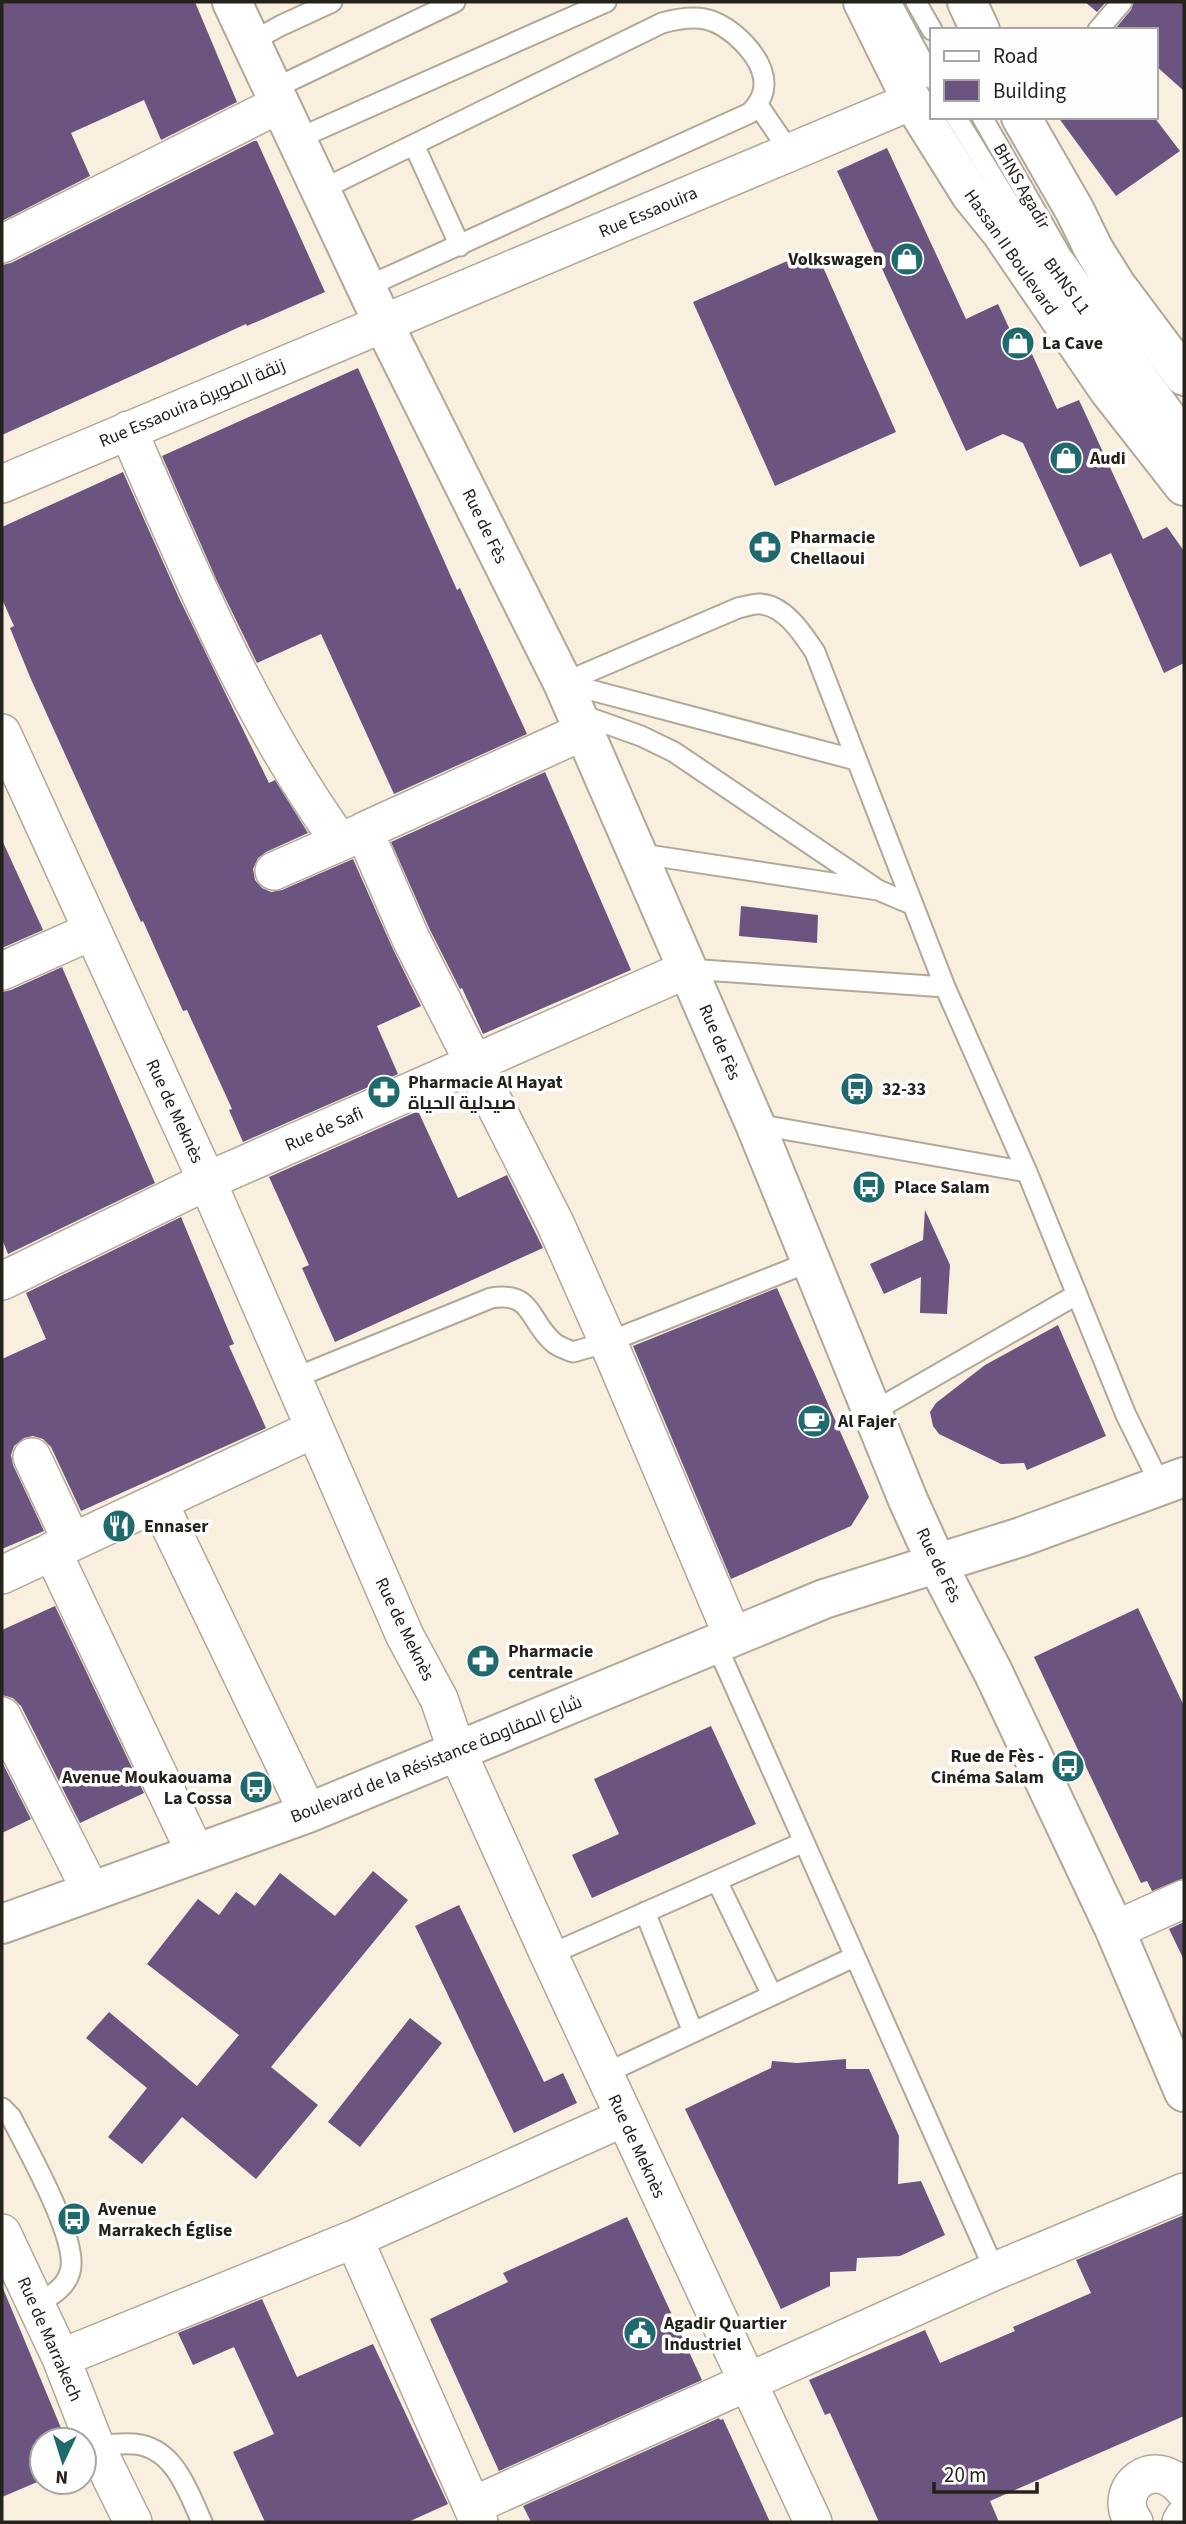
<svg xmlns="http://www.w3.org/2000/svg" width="1186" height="2524" font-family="'Source Sans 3',Cairo,sans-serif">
<rect width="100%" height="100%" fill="#f9efdf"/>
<path fill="#6b547f" d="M2,2H195L237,102L161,140L144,100L71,133L90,176L2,221Z
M1085,2H1106L1097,12Z
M1134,2H1184V91L1156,66V30L1115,29L1131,10Z
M1058,117H1154L1180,151L1116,196Z
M254,141H257L325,292L247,326L246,324L2,435V265L11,263Z
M887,148L966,319L998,304L1023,358L1032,354L1057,409L1079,400L1143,539L1167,527L1184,551V663L1164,673L1111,553L1080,567L1023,443L1003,434L966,451L837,171Z
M815,249L896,432L775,486L693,302Z
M358,368L457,590L460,588L527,734L394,794L321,634L257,663L217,581L162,456Z
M123,472L179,598L269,783L275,780L308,833L266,852L258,858L253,869L255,880L262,888L271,892L282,890L353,859L392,947L421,1006L377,1026L398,1074L243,1142L229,1110L232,1109L187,1010L183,1011L143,921L141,922L30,677L10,628L14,626L2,599V527Z
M545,772L631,970L483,1034L462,988L460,989L430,930L391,842Z
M2,840L43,930L2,948Z
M741,906L818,915L817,943L739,936Z
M62,967L155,1183L8,1254L2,1239V992L11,990Z
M416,1112L419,1113L458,1198L507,1175L543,1248L335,1342L302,1268L309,1265L269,1177Z
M925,1210L950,1265L947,1314L920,1313L921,1277L884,1294L870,1264L923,1240Z
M181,1217L234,1344L229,1346L266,1428L81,1511L51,1447L43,1439L33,1436L24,1438L14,1446L11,1455L13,1465L44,1531L2,1549V1359L46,1339L26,1293Z
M777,1288L869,1497L851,1526L731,1579L633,1346Z
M1058,1325L1106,1436L1027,1470L1024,1463L1001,1464L939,1434L933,1426L930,1412L936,1403L985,1365Z
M55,1606L144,1793L80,1823L21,1706L13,1698L2,1695V1630Z
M1138,1608L1184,1706V1878L1152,1891L1147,1881L1141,1883L1034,1657Z
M711,1726L756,1824L592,1898L572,1855L619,1834L594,1779Z
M2,1762L31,1819L2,1833Z
M373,1871L408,1900L271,2067L318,2105L256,2179L182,2117L142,2164L108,2137L147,2088L86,2038L109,2012L197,2086L239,2035L147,1964L198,1899L219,1915L236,1892L255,1906L280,1873L335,1916Z
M459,1905L544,2082L563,2073L577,2103L514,2133L415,1926Z
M1184,1922V1960L1169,1929Z
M410,2018L442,2043L360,2147L328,2122Z
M846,2059V2069H869L899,2136L898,2184L921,2181L945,2235L900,2256L857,2258L856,2271L830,2272V2286L781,2309L685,2109L771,2068L772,2061L797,2063Z
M1184,2215V2416L990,2501L999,2522H879L830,2413L825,2415L809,2380L925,2330L940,2363L1015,2331L1013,2327L1091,2293L1076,2260Z
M627,2217L702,2380L499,2471L430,2319L508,2282L503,2273Z
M2,2286L66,2440H42V2480L2,2497Z
M262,2299L297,2377L373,2344L448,2504L408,2522H265L233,2452L274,2434L234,2347L193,2365L178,2333Z
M719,2418L720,2420L723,2419L770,2522H531L523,2506Z"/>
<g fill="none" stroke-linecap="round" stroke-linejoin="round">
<defs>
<path id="service" d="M891,2L932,79
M916,2L932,30
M1098,30L1122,2
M251,42L280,26L332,2
M273,89L455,2
M758,105L790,152
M956,117L1022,224L1184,450
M982,117L1061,255L1184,425
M297,139L606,2
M414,145L460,246
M321,190L662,23C676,19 690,16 705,19C730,24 764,57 764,84C764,96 758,105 750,113L366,287
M563,683L738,608C745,607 754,603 761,604C786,607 802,633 815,652L945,987L1027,1172L1126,1415L1161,1486
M564,683L856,760
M579,714L641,736L674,752L878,890
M635,853L878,890L911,904
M688,969L945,987
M755,1124L1027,1172
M292,1379L491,1298C533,1291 528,1320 553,1342C558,1347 566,1349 573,1352L608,1342L812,1261
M874,1411L1076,1295
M716,1644L995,2271
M717,1881L772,1995
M645,1912L693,2032
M549,1955L804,1842
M604,2074L854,1957
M2,2108L11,2117C26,2147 80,2241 70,2272C65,2289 50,2296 36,2305
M95,2445C108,2445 121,2443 134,2444C174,2447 188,2491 202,2522"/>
<path id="minor" d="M2,244L280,104
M128,430C190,572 249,716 340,842
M2,484L912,101
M584,731L364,831L411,939L555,1223L608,1342L733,1637
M2,733L207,1181L405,1636L439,1699L457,1751L549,1955L813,2522
M274,871L363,832
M2,971L92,931
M2,1281L207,1181L688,969
M32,1457L72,1542
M159,1503L308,1813
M52,1551L196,1854
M2,1575L314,1429
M2,1716L91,1891
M1115,1930L1184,1899
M2,2233L61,2358L95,2445L133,2522
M354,2239L479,2522
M61,2358L354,2239L623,2118
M472,2506L995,2271L1184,2192
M1134,2522C1110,2490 1154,2452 1184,2490
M1181,2522L1184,2517"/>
<path id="tertiary" d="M232,2L383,323L563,683L755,1124L908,1500L937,1564L993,1672L1115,1930L1184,2092
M863,2L912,101L971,195L1001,232L1108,389L1184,486
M967,2L980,30
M1021,117L1075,211L1094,250L1116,285L1184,376
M2,1924L308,1813L824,1599L1021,1537L1184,1477"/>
</defs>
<use href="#service" stroke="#b1a898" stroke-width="23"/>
<use href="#minor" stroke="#b1a898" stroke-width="40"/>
<use href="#tertiary" stroke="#b1a898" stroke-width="42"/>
<use href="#service" stroke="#fff" stroke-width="19"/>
<use href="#minor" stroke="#fff" stroke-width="37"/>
<use href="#tertiary" stroke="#fff" stroke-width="38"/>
</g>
<defs>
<symbol id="shop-disc" viewBox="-11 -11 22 22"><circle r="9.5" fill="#1e6a6d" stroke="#fefefe"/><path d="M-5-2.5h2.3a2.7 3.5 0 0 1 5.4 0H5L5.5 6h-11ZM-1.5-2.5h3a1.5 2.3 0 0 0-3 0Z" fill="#fff"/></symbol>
<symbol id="pharmacy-disc" viewBox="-11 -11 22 22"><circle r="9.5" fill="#1e6a6d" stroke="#fefefe"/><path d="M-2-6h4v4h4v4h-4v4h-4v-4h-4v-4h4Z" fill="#fff"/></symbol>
<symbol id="bus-disc" viewBox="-11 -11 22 22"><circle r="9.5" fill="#1e6a6d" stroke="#fefefe"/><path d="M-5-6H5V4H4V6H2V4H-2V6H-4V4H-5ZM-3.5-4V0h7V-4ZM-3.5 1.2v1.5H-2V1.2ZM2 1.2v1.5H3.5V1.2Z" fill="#fff"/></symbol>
<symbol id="cafe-disc" viewBox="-11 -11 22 22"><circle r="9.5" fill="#1e6a6d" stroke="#fefefe"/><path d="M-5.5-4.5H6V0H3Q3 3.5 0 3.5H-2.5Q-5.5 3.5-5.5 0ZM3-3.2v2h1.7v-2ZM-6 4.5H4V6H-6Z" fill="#fff"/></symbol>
<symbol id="restaurant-disc" viewBox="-11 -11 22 22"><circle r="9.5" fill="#1e6a6d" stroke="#fefefe"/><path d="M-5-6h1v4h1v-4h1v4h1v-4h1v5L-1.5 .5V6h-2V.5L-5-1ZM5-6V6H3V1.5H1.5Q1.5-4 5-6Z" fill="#fff"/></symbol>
<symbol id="civic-disc" viewBox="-11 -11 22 22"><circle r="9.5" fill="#1e6a6d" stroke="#fefefe"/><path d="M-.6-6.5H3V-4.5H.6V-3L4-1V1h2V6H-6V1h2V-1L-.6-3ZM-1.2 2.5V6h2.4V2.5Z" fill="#fff"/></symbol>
</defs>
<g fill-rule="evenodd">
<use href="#shop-disc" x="888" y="240" width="38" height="38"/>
<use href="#shop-disc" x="999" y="324" width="38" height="38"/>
<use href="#shop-disc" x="1047" y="439" width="38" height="38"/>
<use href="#pharmacy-disc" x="746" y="528" width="38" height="38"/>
<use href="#bus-disc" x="838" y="1070" width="38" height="38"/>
<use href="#pharmacy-disc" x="365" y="1073" width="38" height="38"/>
<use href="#bus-disc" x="850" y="1168" width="38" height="38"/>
<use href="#cafe-disc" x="795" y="1402" width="38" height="38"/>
<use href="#restaurant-disc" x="100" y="1507" width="38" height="38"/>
<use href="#pharmacy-disc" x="464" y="1642" width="38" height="38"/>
<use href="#bus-disc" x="1049" y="1747" width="38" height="38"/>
<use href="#bus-disc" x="237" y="1768" width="38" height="38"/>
<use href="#bus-disc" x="55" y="2200" width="38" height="38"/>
<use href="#civic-disc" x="621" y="2314" width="38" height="38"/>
</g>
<g text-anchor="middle" stroke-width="7" stroke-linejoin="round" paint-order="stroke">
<g font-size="18" fill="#25221c" stroke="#fefefe">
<text transform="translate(1022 186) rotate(60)" y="6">BHNS Agadir</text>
<text transform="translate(648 212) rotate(-23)" y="6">Rue Essaouira</text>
<text transform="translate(1011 252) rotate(55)" y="6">Hassan II Boulevard</text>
<text transform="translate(1067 286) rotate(54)" y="6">BHNS L1</text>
<text transform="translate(192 403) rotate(-23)" y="6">Rue Essaouira زنقة الصويرة</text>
<text transform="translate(485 526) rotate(64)" y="6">Rue de Fès</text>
<text transform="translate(720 1042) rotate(67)" y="6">Rue de Fès</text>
<text transform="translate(175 1111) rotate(65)" y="6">Rue de Meknès</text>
<text transform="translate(324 1129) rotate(-24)" y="6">Rue de Safi</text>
<text transform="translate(939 1565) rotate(64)" y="6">Rue de Fès</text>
<text transform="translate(405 1629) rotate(64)" y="6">Rue de Meknès</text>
<text transform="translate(436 1759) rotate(-22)" y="6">Boulevard de la Résistance شارع المقاومة</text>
<text transform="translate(637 2146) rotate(65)" y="6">Rue de Meknès</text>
<text transform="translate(50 2339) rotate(66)" y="6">Rue de Marrakech</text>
</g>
<g font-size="18" font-weight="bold" fill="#25221c" stroke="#fefefe" text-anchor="start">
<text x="883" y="265" text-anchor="end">Volkswagen</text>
<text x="1042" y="349">La Cave</text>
<text x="1090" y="464">Audi</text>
<text x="790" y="543">Pharmacie<tspan x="790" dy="21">Chellaoui</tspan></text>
<text x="408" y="1088">Pharmacie Al Hayat<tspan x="408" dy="21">صيدلية الحياة</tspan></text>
<text x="882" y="1095">32-33</text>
<text x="894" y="1193">Place Salam</text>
<text x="838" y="1427">Al Fajer</text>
<text x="144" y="1532">Ennaser</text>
<text x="508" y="1657">Pharmacie<tspan x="508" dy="21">centrale</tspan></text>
<text x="1044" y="1762" text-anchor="end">Rue de Fès -<tspan x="1044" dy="21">Cinéma Salam</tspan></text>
<text x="232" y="1783" text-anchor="end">Avenue Moukaouama<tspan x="232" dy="21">La Cossa</tspan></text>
<text x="98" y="2215">Avenue<tspan x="98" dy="21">Marrakech Église</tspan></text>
<text x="664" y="2329">Agadir Quartier<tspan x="664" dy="21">Industriel</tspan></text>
</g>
</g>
<rect width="1186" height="2524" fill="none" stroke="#25221c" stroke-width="7"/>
<rect x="930" y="28" width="228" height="91" fill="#fefefe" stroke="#a7a6a4" stroke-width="2"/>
<rect x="944" y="51" width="35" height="10" fill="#ffffff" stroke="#a7a6a4" stroke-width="2"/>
<text x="993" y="63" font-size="21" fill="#25221c">Road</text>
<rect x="944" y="80" width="35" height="21" fill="#6b547f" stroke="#a7a6a4" stroke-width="2"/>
<text x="993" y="98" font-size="21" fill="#25221c">Building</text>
<g transform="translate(63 2461) rotate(184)"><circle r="33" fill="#fefefe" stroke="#a7a6a4" stroke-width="2"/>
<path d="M0-5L12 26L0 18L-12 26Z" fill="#1e6a6d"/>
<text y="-10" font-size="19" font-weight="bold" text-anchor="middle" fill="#25221c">N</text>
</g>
<path d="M934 2482v10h103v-10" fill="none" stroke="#25221c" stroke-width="3.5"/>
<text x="944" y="2482" font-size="21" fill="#25221c" stroke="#fefefe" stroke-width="5" paint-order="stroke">20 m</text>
</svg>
